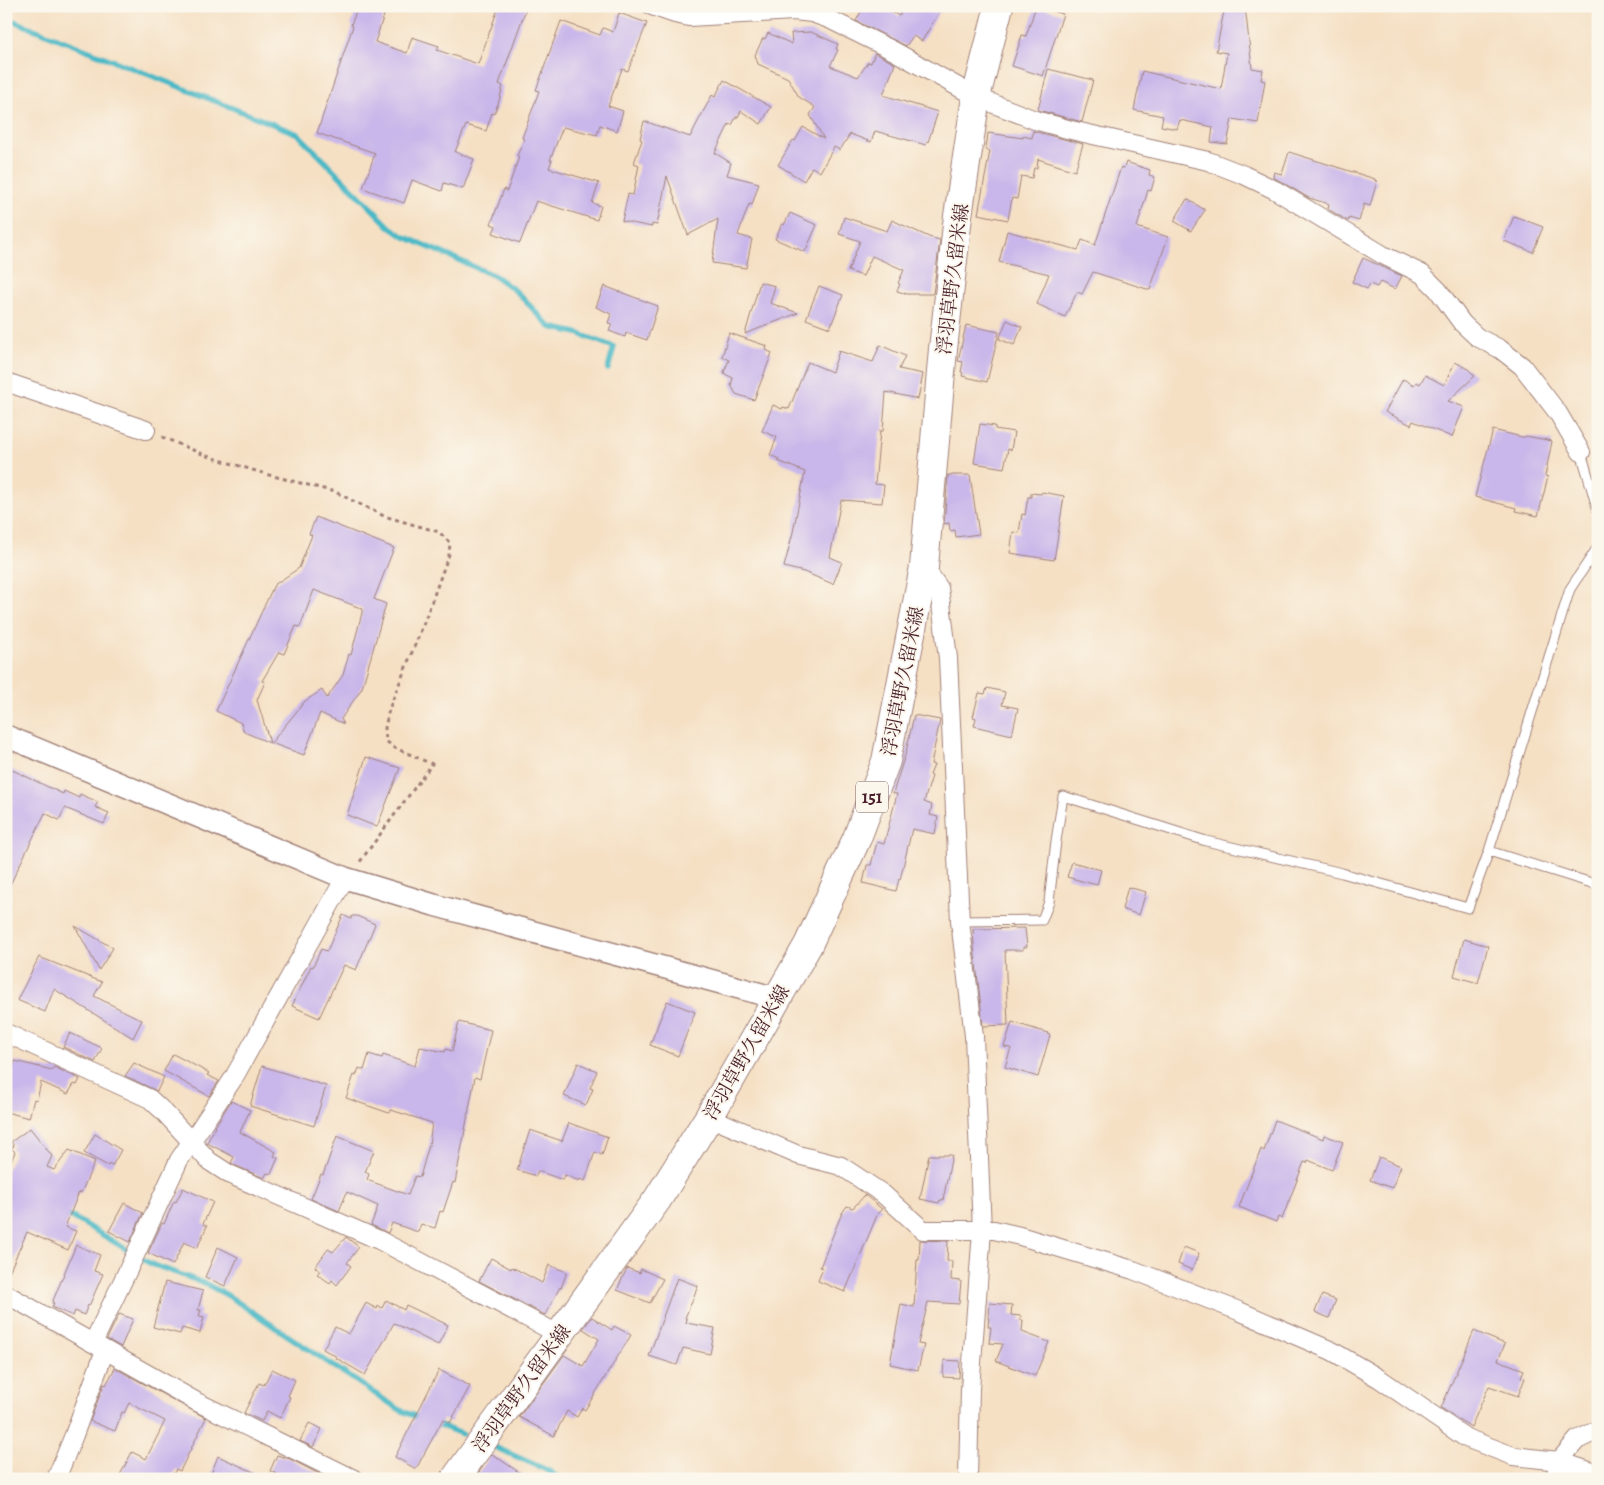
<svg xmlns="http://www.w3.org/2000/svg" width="1604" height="1485" font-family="Alegreya,'Noto Serif JP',serif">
<rect width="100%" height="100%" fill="#fbf7ec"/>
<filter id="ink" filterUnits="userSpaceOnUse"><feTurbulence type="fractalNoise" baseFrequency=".02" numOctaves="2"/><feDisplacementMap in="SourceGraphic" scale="10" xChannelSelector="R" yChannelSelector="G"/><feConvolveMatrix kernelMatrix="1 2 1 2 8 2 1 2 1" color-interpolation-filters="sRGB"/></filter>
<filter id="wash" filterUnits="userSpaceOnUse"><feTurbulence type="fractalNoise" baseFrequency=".0096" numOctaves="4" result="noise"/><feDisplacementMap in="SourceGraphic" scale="20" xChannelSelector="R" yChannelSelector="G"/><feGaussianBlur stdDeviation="1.12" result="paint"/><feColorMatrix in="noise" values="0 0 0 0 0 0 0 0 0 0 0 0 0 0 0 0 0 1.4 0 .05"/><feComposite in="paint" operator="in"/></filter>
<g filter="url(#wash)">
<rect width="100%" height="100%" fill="#f5e0c4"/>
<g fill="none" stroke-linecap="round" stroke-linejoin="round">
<path stroke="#4bb9c6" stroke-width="5.5" d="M6,18L298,134L390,227L403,236L495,276L517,292L550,327L577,333L614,347L608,369
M63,1214L74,1218L151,1264L204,1283L227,1295L383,1399L402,1411L422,1419
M433,1423L462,1434
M490,1445L549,1471L560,1479"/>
</g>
<g id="blocks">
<path fill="#c9b6ea" d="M358,6H387L375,42L407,53L412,37L439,46L437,50L478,64L499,6H527L499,84L503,86L499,101L494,114L492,113L486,131L466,125L455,152L474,159L463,189L444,183L442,191L412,180L404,203L363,188L375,153L317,133L353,26L351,25Z
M864,6H881L899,16L905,6H943L922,41L913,36L906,46L856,21Z
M1036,6L1063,14L1043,76L1012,66L1022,35L1026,36Z
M1225,6H1245L1252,68L1263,70L1261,80L1265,81L1258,123L1232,119L1227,144L1211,142L1213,127L1180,120L1177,129L1161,126L1163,116L1134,110L1142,71L1221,89L1227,53L1216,51Z
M619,13L647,23L628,71L622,69L608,106L623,111L617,131L600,125L597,135L563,127L550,160H552L549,168L599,183L592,203L601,206L597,220L536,201L520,243L493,233L496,226L491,224L504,189L507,191L519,157L517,156L524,139L522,138L539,91L536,90L561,21L600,35L603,28L613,32Z
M811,32L838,44L836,49L838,50L830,66L858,77L868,62L871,63L875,53L895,64L883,95L938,112L928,142L927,141L926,145L875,131L871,142L850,134L840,150L834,147L820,172L812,167L804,181L778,165L793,140L795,141L803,127L824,139L810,115L815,107L799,97L788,78L758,64L755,55L763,38L765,39L768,33L792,44L791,33Z
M1048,69L1093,80L1082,122L1038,110Z
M724,80L771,107L761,124L741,111L738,117H736L732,125L729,124L715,153L731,163L727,175L759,183L752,205L749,204L738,235L752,239L746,268L712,263L718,219L688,235L667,176L657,225L652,224V227L622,221L628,194L633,195L639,165L634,163L642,140L640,139L644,121L690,137L712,95L715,97Z
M1033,131L1083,144L1075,171L1038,159L1037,168H1034L1032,178L1021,176L1017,199L1012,198L1008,220L978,214L990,151L986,150L988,133L1023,138V136L1032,138Z
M1289,152L1375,179V181H1377L1370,206L1364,204L1359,221L1349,218L1348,221L1328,209L1329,204L1309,198L1273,177L1274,172L1282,174Z
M1126,162L1150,170L1149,175L1155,177L1151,191L1148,190L1137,227L1168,237L1150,290L1093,272L1082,294L1077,292L1065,317L1037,304L1049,274L999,262L1007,231L1078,250L1082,240L1095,245L1121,167L1124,168Z
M1187,199L1205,210L1191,231L1174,221Z
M790,213L817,225L805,252L775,239L782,224L784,225Z
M1514,216L1543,227L1533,252L1504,241Z
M844,217L887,231L892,220L929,237L940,240L933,294H907L897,291L900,284L898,283L904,270L872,256L863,276L848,271L860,241L839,234Z
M1363,258L1402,276L1395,289L1380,282L1377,287L1370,284L1367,289L1352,282Z
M760,282L775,286L770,303L798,313L745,334Z
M604,286L658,306L647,340L626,333L625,337L609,331L612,324L608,323L611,314L596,307Z
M819,286L843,295L830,328L806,319Z
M1007,320L1022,327L1014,345L999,339Z
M966,325L999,332L987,382L962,376L963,373L961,372L963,362L958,361Z
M729,333L767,346L766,350L772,353L754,400L736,394L731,385L733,378L725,374L724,372L729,360L722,357Z
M880,345L905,356L899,369L923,374L918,399L886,392L883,431H880L875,484L884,485L882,503L841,500L830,557L842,562L833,584L804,572L784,567L793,532L805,472L778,461L779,459L770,455L777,437L762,431L773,405L782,409L783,407L789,409L808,362L832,372L839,351L873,362Z
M1455,362L1467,368L1475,376L1448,401L1464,407L1452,437L1413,421L1411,425L1385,412L1403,379L1414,385L1416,382L1420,384L1425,375L1444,385Z
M980,424L995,426V429L1014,432L1011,450L1008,449L1004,468L974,463Z
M1493,430L1522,437H1525L1526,436L1552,441L1545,476L1548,477L1538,516L1515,511L1516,508L1475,497Z
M948,475H970L979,534L956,537L955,530L950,531L949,523L944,524Z
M1031,493L1041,494L1042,492L1064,496L1054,560L1010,553L1013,532L1019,533L1022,514L1025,515L1028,497H1031Z
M316,517L394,548L374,599L386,604L362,688L341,719L344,724L320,713L304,755L271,743L305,701L322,690L327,698L343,675L349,654L351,655L363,609L314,590L300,627L296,626L284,654L279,652L262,681L265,682L257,700L270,743L244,732L241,723L216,711L274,585L299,568L312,535L309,534Z
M987,688L1005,692L1002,705L1018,708L1012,735L974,726L976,718L973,717L979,693L985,694Z
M914,715L940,720L931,764L934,765L930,775L932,776L924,802L932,805L930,815L938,817L935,834L912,829L900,880L899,879L896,891L863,883L867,865H871L877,842L884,844L897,794L893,793L906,752Z
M366,757L400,768L377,827L347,815Z
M6,767L63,794L64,791L79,798L80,794L98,802L95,807L109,813L104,824L65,808L59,820L45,813L6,893Z
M1072,862L1101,870L1097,885L1067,877Z
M1128,887L1146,892L1139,915L1122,909Z
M343,915L351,919L352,916H357L375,924L356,970L344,965L319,1018L292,1006L311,966L313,967L321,949L327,951Z
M75,926L113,948L99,970Z
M1025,928L1027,947H1023V950H1005L1008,1025L983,1026L974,946L973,929Z
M1464,939L1488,946L1478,983L1454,976Z
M39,957L102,982L94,996L142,1020L133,1038L54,989L45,1012L17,1000Z
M667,1001L695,1012L678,1056L650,1045Z
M459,1022L491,1030L480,1079L475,1077L455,1183L453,1182L443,1212L440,1211L435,1228L421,1224L418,1232L392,1223L388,1233L371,1225L378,1206L347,1192L339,1211L311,1199L321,1174L323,1175L337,1136L374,1151L365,1172L369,1174L367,1180L408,1195L415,1176L420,1177L429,1145L432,1123L391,1110L389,1113L346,1098L354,1075L356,1076L359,1068L364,1070L369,1054L382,1058L383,1055L415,1066L420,1047L445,1052L446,1049L452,1051Z
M1012,1022L1048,1033L1047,1034L1050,1035L1038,1077L1005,1067L1011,1048L1004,1047Z
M70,1033L102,1048L95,1062L63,1047Z
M173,1054L209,1073L207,1075L219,1081L209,1096L164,1071Z
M15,1061L52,1070L54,1067L80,1079L77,1085L74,1084L68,1094L41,1082L37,1100L34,1099L29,1118L6,1112V1090Z
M134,1063L164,1077L157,1091L125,1076Z
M578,1063L597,1071L590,1088L593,1089L586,1105L564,1096Z
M262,1066L326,1086L314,1126L250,1106Z
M231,1101L250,1110L240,1132L276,1152L274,1156L278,1158L271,1174L267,1173L264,1178L234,1165L231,1163L234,1157L207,1143L217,1123Z
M1275,1120L1323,1139L1324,1135L1343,1142L1332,1170L1308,1160L1307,1163L1304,1162L1282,1219L1278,1217L1276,1222L1239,1207L1261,1149L1264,1151Z
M569,1123L608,1137L602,1155L595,1152L585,1181L579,1179V1181L565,1175L563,1180L538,1171L536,1176L517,1170L530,1130L562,1141Z
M30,1128L52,1156L47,1167L54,1170L69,1150L95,1161L81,1193L79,1192L65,1227L76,1231L68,1250L27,1232L6,1279V1172L15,1152L11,1148L14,1146L11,1142Z
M95,1134L121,1150L112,1166L109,1164L108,1166L84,1153Z
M929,1155H952L943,1200H940L939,1203L920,1199Z
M1379,1157L1401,1166L1392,1188L1370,1180Z
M183,1188L213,1202L203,1224L207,1226L197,1248L184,1242L173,1265L148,1253L162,1223L164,1224L174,1201L176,1202Z
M865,1195L882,1209L878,1213L845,1292L818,1281L823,1268L820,1267L842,1213L847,1206L853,1208Z
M124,1203L143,1213L130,1242L109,1231Z
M346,1237L359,1247L347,1263L351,1266L337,1285L332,1280L330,1283L317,1274L320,1271L315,1267L328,1249L333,1252Z
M920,1240L948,1241L947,1261H952L951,1280L961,1281L959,1304L928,1302L918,1344L924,1345L918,1370L890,1364L901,1304L914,1307L917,1260H919Z
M76,1245L100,1255L94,1271L103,1274L89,1306L88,1305L84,1315L75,1311L73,1316L52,1307L54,1303H52Z
M218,1247L238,1257L225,1286L205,1277Z
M1184,1247L1199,1253L1192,1270L1178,1264Z
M491,1258L511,1269L512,1267L542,1283L549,1265L567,1272L561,1288L560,1287L545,1315L479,1281Z
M627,1268L640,1273L641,1269L663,1279L650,1303L617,1290Z
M677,1278L698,1286L685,1318L687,1319L686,1323L715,1328L710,1354L683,1348L677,1365L649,1356Z
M165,1282L203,1291L198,1310H201L199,1316L204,1317L200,1333L182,1328L180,1334L153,1327Z
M1322,1295L1336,1300L1329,1318L1315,1312Z
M386,1300L404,1310L406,1305L448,1325L438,1345L394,1323L365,1375L336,1358L337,1357L323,1349L335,1327L349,1334L366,1303L377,1309L378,1305L382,1308Z
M990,1303L1012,1305L1011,1315L1021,1316L1020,1320H1023L1022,1332L1049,1342L1035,1376L996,1361L1003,1344L989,1343L991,1327H988Z
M119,1314L133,1319L121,1347L107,1339Z
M592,1317L612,1330L614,1326L631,1335L585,1410L582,1408L577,1417L567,1411L554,1436L519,1417L564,1355L583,1366L599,1339L583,1329Z
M1474,1331L1505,1344L1498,1360L1524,1370L1521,1377L1525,1378L1518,1396L1489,1386L1471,1427L1441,1408Z
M944,1360L960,1361L959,1378L943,1377Z
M115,1368L206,1418L180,1471L176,1469L171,1479H118L132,1452L146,1459L165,1421L129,1403L124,1413L122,1412L115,1431L90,1421L104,1384L106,1385Z
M272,1369L295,1380L288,1396L290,1397L280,1418L267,1411L262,1421L244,1413L259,1383L264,1385Z
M439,1370L470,1386L450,1423L443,1419L416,1469L395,1457Z
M309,1423L322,1429L313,1447L300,1441Z
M492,1454L529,1479H474Z
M277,1455L290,1459L329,1479H288L270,1471Z
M218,1456L269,1479H209Z"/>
</g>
</g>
<g filter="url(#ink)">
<use href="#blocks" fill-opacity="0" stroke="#a08078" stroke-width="1"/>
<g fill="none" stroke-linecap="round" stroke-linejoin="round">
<defs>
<path id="service" d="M1581,452L1598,511
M1489,851L1598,885
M960,921L1042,920L1049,902L1056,841L1063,796L1206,841L1342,873L1468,908L1489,851L1570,589L1598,547"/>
<path id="minor" d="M652,6L675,14L689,17L794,11L812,13L829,19L894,51L976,97L1035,120L1071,130L1208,161L1244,175L1275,190L1383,255L1422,274L1438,290L1462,323L1477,337L1500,349L1522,366L1558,413L1581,452
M6,382L146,430
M924,567L939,588L948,658L960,921L974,1036L982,1231L970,1389L968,1479
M6,1033L150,1099L164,1112L209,1161L229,1174L379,1240L560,1335
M709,1117L798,1155L841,1166L883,1194L923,1230H994L1020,1236L1133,1270L1239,1311L1332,1351L1380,1379L1466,1438L1513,1456L1559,1461L1598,1474
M6,1294L197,1402L354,1479
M93,1343L138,1249L179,1160L233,1079L345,878
M56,1479L74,1435L105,1350
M1555,1479L1559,1461L1577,1440L1598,1430"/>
<path id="tertiary" d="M6,736L345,878L434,905L776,998"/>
<path id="primary" d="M455,1479L657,1200L709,1117L808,945L857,838L886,761L924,567L943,349L958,216L976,97L999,6"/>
</defs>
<use href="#service" stroke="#a08078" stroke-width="11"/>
<use href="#minor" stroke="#a08078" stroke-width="20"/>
<use href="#tertiary" stroke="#a08078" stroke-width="24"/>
<use href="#primary" stroke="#a08078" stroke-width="30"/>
<path stroke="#a08078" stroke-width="3" stroke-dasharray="4 4" stroke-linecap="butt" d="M162,437L207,456L269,475L335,492L384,516L439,532L450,543L449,554L425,620L389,709L385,728L386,741L395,748L432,764L359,863"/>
<use href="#service" stroke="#fff" stroke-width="9"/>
<use href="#minor" stroke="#fff" stroke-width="18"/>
<use href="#tertiary" stroke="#fff" stroke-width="21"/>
<use href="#primary" stroke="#fff" stroke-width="28"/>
</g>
</g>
<g text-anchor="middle" stroke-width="4" stroke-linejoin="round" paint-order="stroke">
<rect fill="#fbf7ec" stroke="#7f6065" stroke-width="1" x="856" y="781.5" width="32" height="31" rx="4"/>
<g font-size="18" font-weight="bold" fill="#4a1f2b">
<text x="872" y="803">151</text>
</g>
<g font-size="19" fill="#4a1f2b" stroke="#fbf7ec">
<text transform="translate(952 279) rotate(-83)" y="7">浮羽草野久留米線</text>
<text transform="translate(902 681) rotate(-79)" y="7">浮羽草野久留米線</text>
<text transform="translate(746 1052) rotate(-60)" y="7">浮羽草野久留米線</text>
<text transform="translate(521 1388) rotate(-54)" y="7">浮羽草野久留米線</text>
</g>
</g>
<rect width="1604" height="1485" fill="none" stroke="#fbf7ec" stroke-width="25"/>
</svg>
